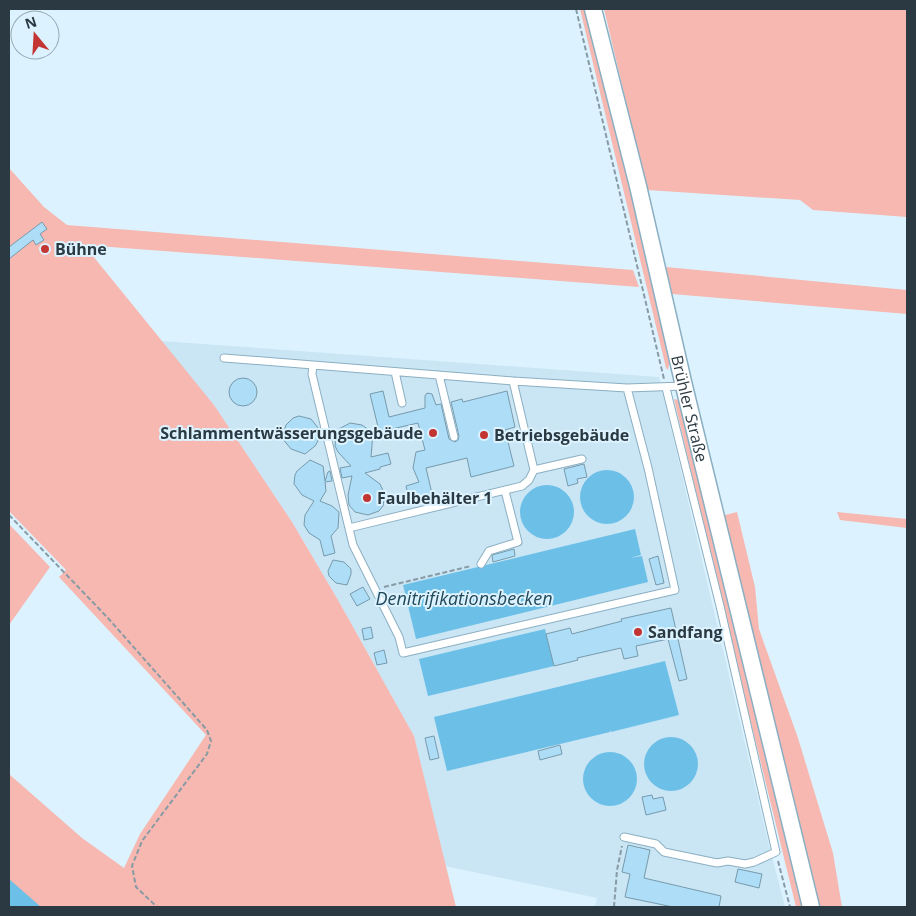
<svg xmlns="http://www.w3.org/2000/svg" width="916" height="916" font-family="'Open Sans',sans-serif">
<rect width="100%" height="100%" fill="#dcf3ff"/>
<path fill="#cae5f4" d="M161,341L659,377L767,837L785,907H595L597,898L445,866L414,736L338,600L292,522L214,405Z"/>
<path fill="#f6b8b1" d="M580,9H588L670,360L668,370L666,368Z
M604,9H907V217L813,210L800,200L647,190Z
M9,168L44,207L67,225L633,270L639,287L84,245L214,405L292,522L338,600L414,736L456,907H9V774L82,838L124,868L140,834L206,735L59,577L66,570L9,511Z
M666,267L907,290V314L672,294Z
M674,399L678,400L682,406L806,907H796L733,649Z
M737,512L755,587L759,629L798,738L833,853L842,907H817C787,777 760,645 721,516Z
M837,512L907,519V528L840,520Z
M9,524L50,567L9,625Z"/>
<path fill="#6cc0e8" d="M580 497a27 27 0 1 1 54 0a27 27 0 1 1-54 0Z
M520 512a27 27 0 1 1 54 0a27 27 0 1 1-54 0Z
M635,529L641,555L630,558L642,556L648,582L416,639L403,585Z
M545,629L554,666L428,696L419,659Z
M665,661L679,715L611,732L610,730V732L447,771L434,717Z
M644 764a27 27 0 1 1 54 0a27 27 0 1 1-54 0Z
M583 779a27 27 0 1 1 54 0a27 27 0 1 1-54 0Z
M9,879L41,907H9Z"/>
<path fill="#aedef7" stroke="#769aac" d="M42,222L47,229L40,234L44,240L36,245L33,240L9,259V247Z
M229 392a14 14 0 1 1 28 0a14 14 0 1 1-28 0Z
M383,391L389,417L425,408V396L427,393L432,394L436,405L441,404L449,439L455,442L458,440L459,436L451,402L462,399L463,402L507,391L515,427L505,430L514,466L471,477L467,458L426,468L433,498L410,504L406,486L419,482L413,468L416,452L425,450L418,423L392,429L393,432L380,435L370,394Z
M299,416L311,419L319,429L318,441L315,446L305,454L291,449L282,438L286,425L293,418Z
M350,423L362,425L373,433L371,457L388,453L391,464L380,467V469L365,473L380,484L385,495L383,506L379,511L368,515L355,512L349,505L348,495L352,476L342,478L340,468L351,466L338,452L335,446L336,434L339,429Z
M310,460L323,466L325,481L328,472L330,471L332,481L325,482L326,491L320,501L332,506L339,512L338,528L331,536L335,553L324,556L320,540L309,533L304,525L305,515L314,501L302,495L294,484L295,475L297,471Z
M584,464L587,477L577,479L578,483L568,486L564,469Z
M514,549L515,556L493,562L492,555Z
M658,556L664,583L656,585L649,559Z
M333,560L344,562L351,569V574L347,585L336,583L329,576L328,571Z
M363,587L370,599L357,606L350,594Z
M671,608L687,679L679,681L668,639L636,646L638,656L624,659L621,648L577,658L578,660L554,666L546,634L570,628L572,634L622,621L621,619Z
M371,627L373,638L364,640L362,629Z
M384,650L387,663L377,665L374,653Z
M434,736L439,758L430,760L425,738Z
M560,745L562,754L540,760L538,751Z
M652,795L653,799L663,797L666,810L646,815L642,797Z
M628,845L650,850L644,878L721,896L719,907H673L625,897L630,874L622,872Z
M738,869L762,874L759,888L735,882Z"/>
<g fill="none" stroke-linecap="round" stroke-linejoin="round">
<defs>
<path id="service" d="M224,358L313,365
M395,372L402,403
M439,375L454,437
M627,388L648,468L675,590L403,653L399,637L353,545L312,374L313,365L513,381L627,388L683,386
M534,470L582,459
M349,528L522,486L529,480L534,470L513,381
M481,564L489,551L518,542L505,491
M624,837L656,844L664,852L717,863L728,861L745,864L754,862L776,852L720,606L666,388"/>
<g id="tertiary">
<path id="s1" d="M593,9L638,186L684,386L811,907"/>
</g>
</defs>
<use href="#service" stroke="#8bafc2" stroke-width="9"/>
<use href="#tertiary" stroke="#8bafc2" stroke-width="19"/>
<path stroke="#889ba5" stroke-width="2" stroke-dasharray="5 2.5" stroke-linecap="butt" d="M576,9L664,379
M9,515L107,617L207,730L211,741L207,754L142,841L132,866L136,887L157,907
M384,587L471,566
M778,861L790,907
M614,907L617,870L622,846"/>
<use href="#service" stroke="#fff" stroke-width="7"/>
<use href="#tertiary" stroke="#fff" stroke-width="16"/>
</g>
<g fill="#c33533" stroke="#dcf3ff" stroke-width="2">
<circle cx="45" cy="249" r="5"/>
<circle cx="433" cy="433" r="5"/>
<circle cx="484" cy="435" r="5"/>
<circle cx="367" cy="498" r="5"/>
<circle cx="638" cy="632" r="5"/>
</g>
<g text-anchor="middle" stroke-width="4" stroke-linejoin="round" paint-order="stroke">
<g font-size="16" font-weight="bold" fill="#2b3a42" stroke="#dcf3ff" text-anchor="start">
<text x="55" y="255">Bühne</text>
<text x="423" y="439" text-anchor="end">Schlammentwässerungsgebäude</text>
<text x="494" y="441">Betriebsgebäude</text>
<text x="377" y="504">Faulbehälter 1</text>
<text x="648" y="638">Sandfang</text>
</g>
<g font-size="16" fill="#2b3a42" stroke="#dcf3ff">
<text dy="6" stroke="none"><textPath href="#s1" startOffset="411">Brühler Straße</textPath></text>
</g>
<g font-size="18" font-style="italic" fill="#224859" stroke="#dcf3ff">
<text x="464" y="605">Denitrifikationsbecken</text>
</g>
</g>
<rect width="916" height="916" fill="none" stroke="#2b3a42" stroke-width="20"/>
<g transform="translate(35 35) rotate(342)"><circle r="24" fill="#dcf3ff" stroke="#95a9b3"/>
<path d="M0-4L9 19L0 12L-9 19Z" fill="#c33533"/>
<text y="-8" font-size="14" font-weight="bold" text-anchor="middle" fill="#2b3a42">N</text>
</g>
</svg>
